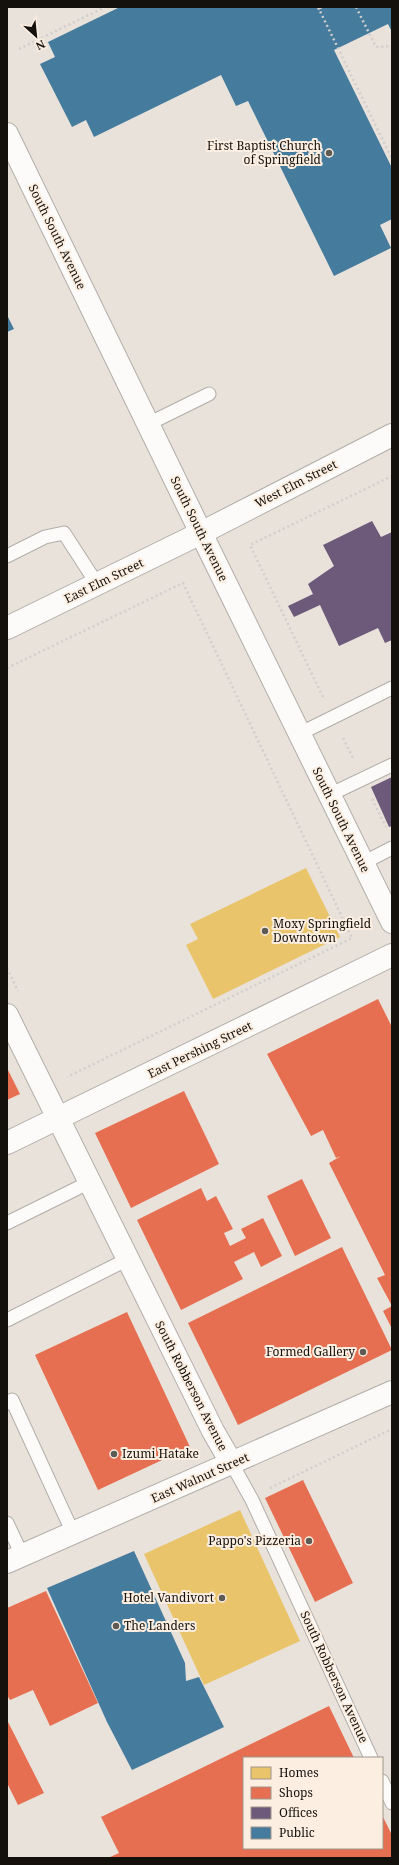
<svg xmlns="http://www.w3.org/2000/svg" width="399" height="1865" font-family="'Noto Serif',serif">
<rect width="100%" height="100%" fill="#e9e2db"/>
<path fill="#e9c46a" d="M306,868L340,937L213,999L186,945L198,939L190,924Z
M240,1510L300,1641L204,1685L144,1554Z"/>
<path fill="#e76f51" d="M378,999L392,1027V1306L377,1278L385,1275L329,1163L341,1156L336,1158L323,1130L311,1136L267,1054Z
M7,1068L20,1094L7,1100Z
M184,1091L219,1164L131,1208L95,1133Z
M302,1179L331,1238L295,1256L267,1196Z
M201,1188L207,1201L216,1196L233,1229L224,1233L230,1246L246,1238L241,1229L263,1218L282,1256L261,1267L254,1252L234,1262L243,1279L181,1310L137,1220Z
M342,1247L392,1350L238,1425L188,1323Z
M392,1306V1329L383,1311Z
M127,1312L190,1447L98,1490L35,1355Z
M303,1480L353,1583L315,1602L265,1498Z
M46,1591L98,1703L50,1726L33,1690L10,1700L7,1695V1608Z
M329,1706L354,1758H244V1848H382V1815L392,1835V1858H108L119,1853L101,1817Z
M7,1720L44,1793L18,1805L7,1783Z"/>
<path fill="#6d597a" d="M372,521L381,537L392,532V640L385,643L378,628L339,646L320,605L294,617L288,606L313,594L308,584L334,566L323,545Z
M392,777V826L389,827L371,787Z"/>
<path fill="#457b9d" d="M120,7H317L318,10L325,7H392V32L388,24L334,50L392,168V219L380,225L391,248L334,276L248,101L236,106L221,75L94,137L86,120L72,127L40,64L55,57L48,42Z
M7,315L14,329L7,332Z
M134,1551L185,1663L186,1681L199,1677L224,1727L132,1770L107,1722L47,1588Z"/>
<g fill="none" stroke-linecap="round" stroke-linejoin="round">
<defs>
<path id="service" d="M148,424L209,394
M7,556L45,537L64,533L97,584
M299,734L392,688
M329,795L392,765
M363,863L392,848
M7,1223L90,1182
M7,1320L128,1259
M7,1403L12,1400L73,1533
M232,1464L252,1500L371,1758
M7,1523L22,1555
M382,1781L392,1803"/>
<path id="minor" d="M7,134L201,533L392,922
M7,628L201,533L392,435
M7,1015L213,1431L232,1464
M7,1143L392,955
M7,1562L392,1392"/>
</defs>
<use href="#service" stroke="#b3ada8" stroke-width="15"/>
<use href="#minor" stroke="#b3ada8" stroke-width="24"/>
<path stroke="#d1cecd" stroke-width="2.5" stroke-dasharray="2 3" stroke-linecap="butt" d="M318,7L392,159
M356,7L376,47L392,46
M19,49L105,7
M7,668L183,583L352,938L67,1077
M323,697L250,545L392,476
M343,738L353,758
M372,799L386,827
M7,968L18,991
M270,1488L392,1429"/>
<use href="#service" stroke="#fcfbfa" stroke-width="13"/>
<use href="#minor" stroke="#fcfbfa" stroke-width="22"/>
</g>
<g fill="#5f5a54" stroke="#fcefe2" stroke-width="1.5">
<circle cx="329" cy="153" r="4"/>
<circle cx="265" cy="931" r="4"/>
<circle cx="363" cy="1352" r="4"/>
<circle cx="114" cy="1454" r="4"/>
<circle cx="309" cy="1541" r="4"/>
<circle cx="222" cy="1598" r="4"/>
<circle cx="116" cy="1626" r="4"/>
</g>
<g text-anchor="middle" stroke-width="4" stroke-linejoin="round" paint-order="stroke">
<g font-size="12" fill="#14100c" stroke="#fcefe2" text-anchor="end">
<text x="321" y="150">First Baptist Church<tspan x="321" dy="14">of Springfield</tspan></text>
<text x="273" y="928" text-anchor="start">Moxy Springfield<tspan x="273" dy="14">Downtown</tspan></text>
<text x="355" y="1356">Formed Gallery</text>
<text x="122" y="1458" text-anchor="start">Izumi Hatake</text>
<text x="301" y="1545">Pappo's Pizzeria</text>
<text x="214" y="1602">Hotel Vandivort</text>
<text x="124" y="1630" text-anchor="start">The Landers</text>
</g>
<g font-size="12" fill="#14100c" stroke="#fcefe2">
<text transform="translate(57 237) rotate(64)" y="4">South South Avenue</text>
<text transform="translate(296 484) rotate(-27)" y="4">West Elm Street</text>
<text transform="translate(199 529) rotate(64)" y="4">South South Avenue</text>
<text transform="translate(104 581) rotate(-26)" y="4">East Elm Street</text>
<text transform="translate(341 820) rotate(64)" y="4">South South Avenue</text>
<text transform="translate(200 1050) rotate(-26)" y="4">East Pershing Street</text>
<text transform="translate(191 1386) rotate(63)" y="4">South Robberson Avenue</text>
<text transform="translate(200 1478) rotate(-24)" y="4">East Walnut Street</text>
<text transform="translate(334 1677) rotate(65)" y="4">South Robberson Avenue</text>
</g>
</g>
<rect width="399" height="1865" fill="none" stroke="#14100c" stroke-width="16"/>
<rect x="243" y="1757" width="140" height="92" fill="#fcefe2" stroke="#9f968c"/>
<rect x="251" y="1767" width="20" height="12" fill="#e9c46a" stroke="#9f968c"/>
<text x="279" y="1777" font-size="12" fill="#14100c">Homes</text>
<rect x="251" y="1787" width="20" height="12" fill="#e76f51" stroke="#9f968c"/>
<text x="279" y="1797" font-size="12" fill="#14100c">Shops</text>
<rect x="251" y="1807" width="20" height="12" fill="#6d597a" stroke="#9f968c"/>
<text x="279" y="1817" font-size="12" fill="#14100c">Offices</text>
<rect x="251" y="1827" width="20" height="12" fill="#457b9d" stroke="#9f968c"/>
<text x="279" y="1837" font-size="12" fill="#14100c">Public</text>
<g transform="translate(36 36) rotate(153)" stroke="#fcefe2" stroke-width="3" paint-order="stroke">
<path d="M0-3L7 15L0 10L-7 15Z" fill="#14100c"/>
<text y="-6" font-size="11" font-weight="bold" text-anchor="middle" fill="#14100c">N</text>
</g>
</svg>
